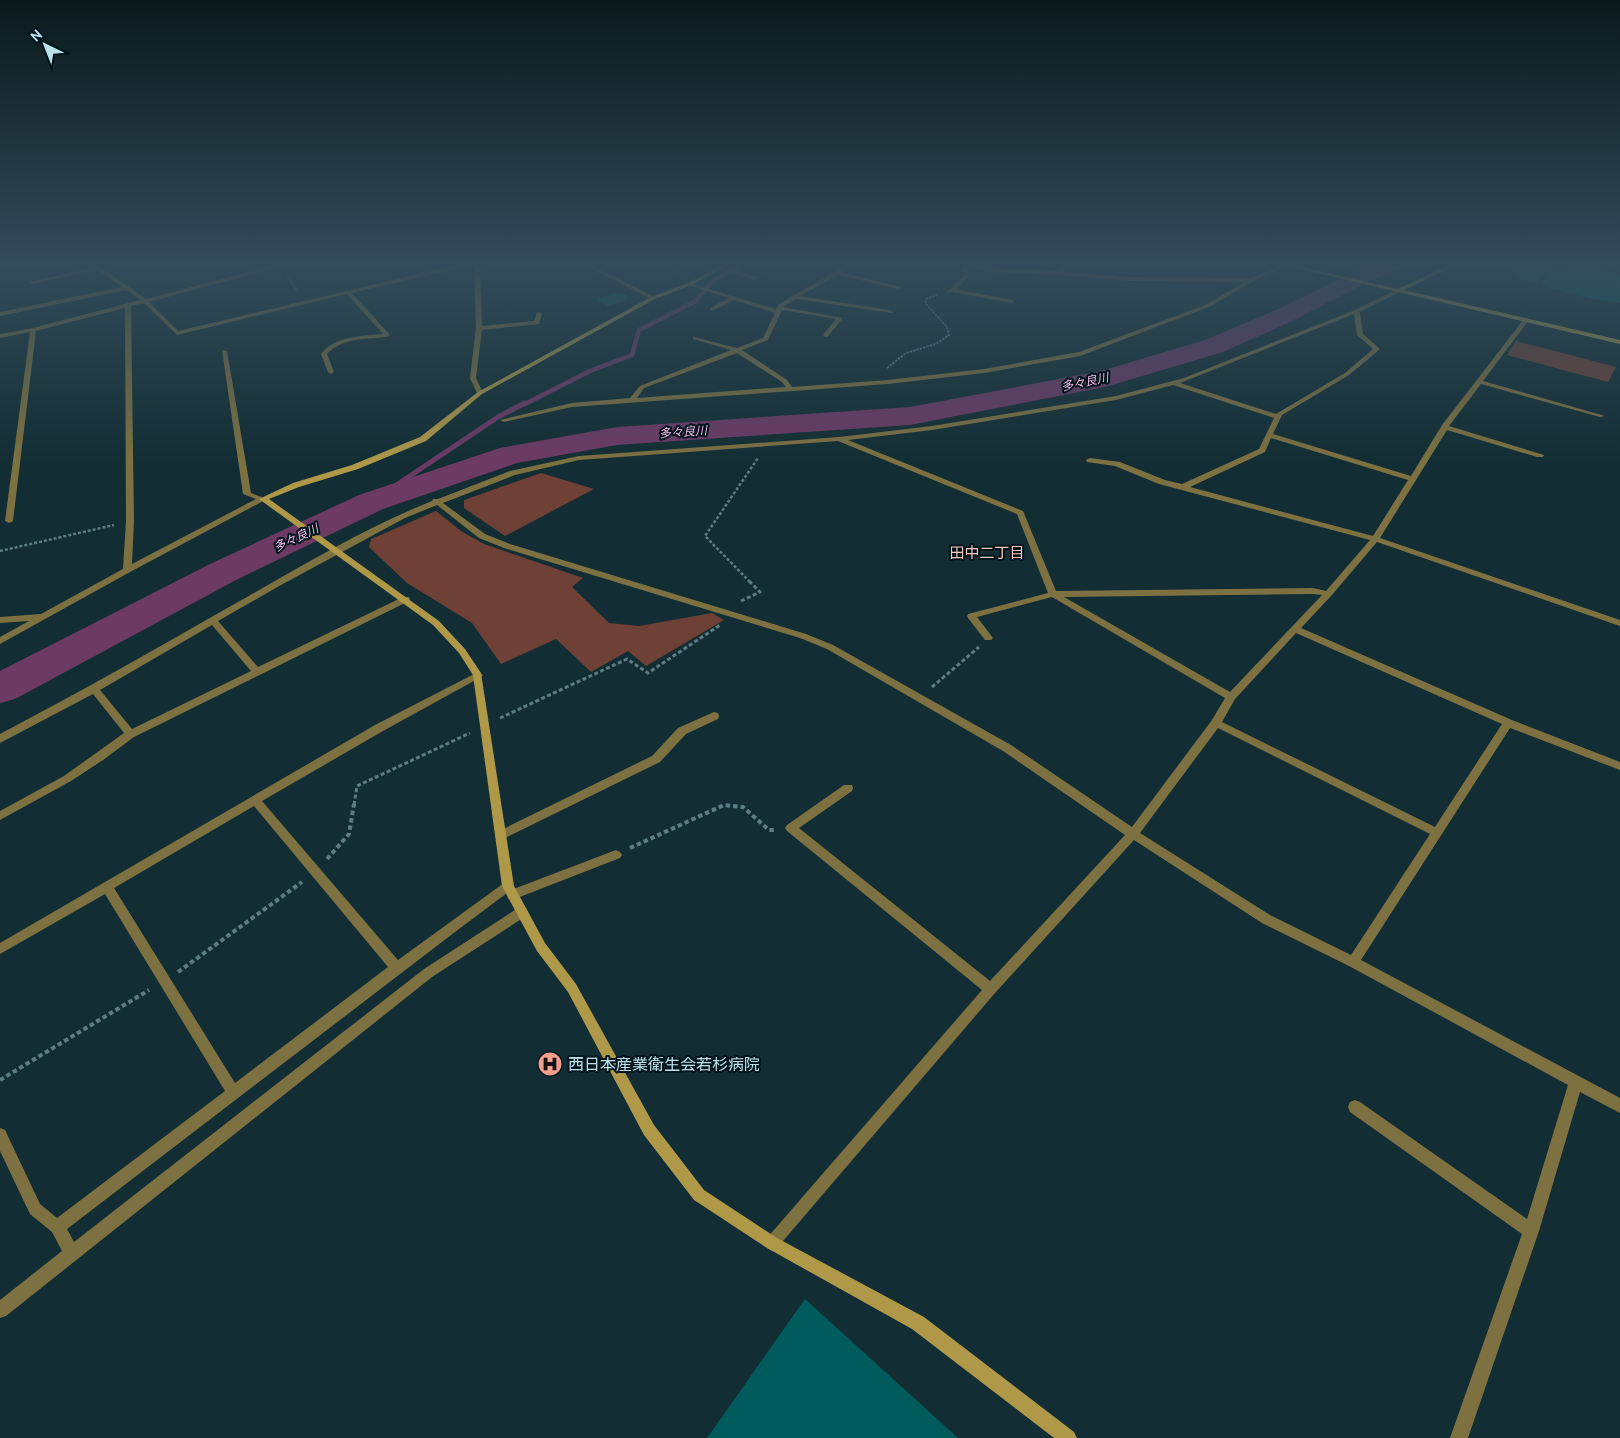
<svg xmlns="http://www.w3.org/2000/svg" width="1620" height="1438" font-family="Cabin,'Noto Sans JP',sans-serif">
<rect width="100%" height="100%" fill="#122d33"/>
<path fill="#6f4035" d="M1516,341L1616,367L1608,382L1507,355Z
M541,473L594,489L505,536L464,508V500Z
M436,511L461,531L484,544L583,578L572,587L609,623L639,626L712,613L724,620L646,666L628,651L591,672L556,639L501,664L472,623L407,583L369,547L371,539Z"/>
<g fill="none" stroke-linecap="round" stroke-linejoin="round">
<path stroke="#6d3a64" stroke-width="4.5" d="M523,405L590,371L632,355L639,330L696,301L711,282L743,263"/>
<path stroke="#6d3a64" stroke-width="5" d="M371,502L498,417L525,403"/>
<path fill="#6d3a64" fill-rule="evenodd" d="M1373,263H1405L1402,268L1374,279L1292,321L1223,352L1105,387L910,425L617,445L517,463L383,509L236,580L15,699L0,703V671L210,564L359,495L500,448L617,427L910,407L1101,371L1205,340L1274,311Z"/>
</g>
<path fill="#005c5c" d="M1510,263H1552L1546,267L1563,272L1574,264L1620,274V303L1593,299L1542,286L1545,283L1541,282L1548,275L1544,274L1536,283L1518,278L1509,268Z
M619,293L629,297L625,298L628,300L607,306L597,299Z
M805,1299L958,1438H707Z"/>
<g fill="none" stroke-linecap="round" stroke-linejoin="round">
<path stroke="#5d7d85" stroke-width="2" stroke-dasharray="2.5 1" stroke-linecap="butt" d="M670,263L676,268L675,275
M287,276L298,291
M887,368L906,353L936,344L949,335L947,327L926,304V299L937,295"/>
<path stroke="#5d7d85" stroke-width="2.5" stroke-dasharray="3 2" stroke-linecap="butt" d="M0,551L114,525
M750,582L705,536L758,458"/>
<path stroke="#5d7d85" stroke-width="3" stroke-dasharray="4 2.5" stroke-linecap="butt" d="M741,601L760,592L749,581
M932,687L979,647
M500,718L627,659L648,673L720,625
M354,805L357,786L470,733"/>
<path stroke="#5d7d85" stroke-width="4" stroke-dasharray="4.5 3" stroke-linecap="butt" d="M630,848L724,805L743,807L769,830H775
M327,859L349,834L354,804
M178,972L302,882
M0,1080L149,990"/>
<path fill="#7e7141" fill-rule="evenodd" d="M94,263H100L101,267L146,299L283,263H293L149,302L178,331L456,265L492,263L480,266L482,326L534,321L537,312L542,313L539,324L482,330L476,378L483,393L480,395L477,393L470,378L476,328L474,266L456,269L352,293L390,335L387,337C367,339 341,338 327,354L334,372L331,374L328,372L321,354C335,336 361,336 383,334L347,294L177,335L144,303L131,306L134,521L132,564L256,499L243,494L222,350L227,351L251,493L267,499L130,572L0,644V637L29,621L0,623V617L41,614L123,569L126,521L125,308L36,331L13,521L9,523L5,521L30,332L0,338V334L33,328L140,300L126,290L0,316V312L122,287L97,270L32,284L29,282L95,267Z
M580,263H588L656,298L651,299Z
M850,263H857L842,272L901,287L898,289L838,275L800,296L890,310L893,312L892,313L796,299L783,307L843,318L828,336L826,337L823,335L836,319L782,310L768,340L742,350L787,380L792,387L888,380L984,369L1079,352L1205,305L1245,282L1131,281L1058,275L991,272L968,266V278L956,289L1013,300L1014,301L1011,303L952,292L947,293V291L962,278L961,263H971L991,268L1057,271L1067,263H1074L1063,272L1131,277L1251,278L1286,263H1294L1254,281L1209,307L1080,356L984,373L888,384L572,407L504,422L500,420L572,403L630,398L640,386L731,350L693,339V337L737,348L763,338L775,313L734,300L714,310H710V308L729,298L688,285V283L776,309L779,304ZM737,353L782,382L786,387L637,398L644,388Z
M722,266L757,277L758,278L755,280L720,269V267Z
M1398,289L1400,290V292L1360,312L1363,334L1379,348V350L1349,375L1282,415L1273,434L1411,476L1442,425L1524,319H1528V321L1483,381L1605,416L1600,417L1481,384L1449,426L1544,455L1543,457H1537L1447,430L1380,538L1620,620V626L1377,542L1331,596L1301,628L1512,720L1620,762V770L1510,728L1361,960L1620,1098V1113L1580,1092L1539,1231L1468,1438H1450L1522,1234L1350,1112L1348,1107L1350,1102L1355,1100L1360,1102L1527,1219L1568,1085L1349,966L1262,923L1134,840L995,993L777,1248L772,1251L767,1248L764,1243L767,1238L982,990L787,831L785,828L787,825L844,785H852L853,788L852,791L799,828L990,981L1125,835L1003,751L827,649L800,638L504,548L479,538L437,505L405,518L281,585L218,621L258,667L403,597H409L410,599L409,601L134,737L103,760L71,781L0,820V811L64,776L124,733L93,694L0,743V734C80,692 159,647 238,602C300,567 366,527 432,501L433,499H438L510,471L579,456L839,437L932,426L1116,396L1184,378L1355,310ZM1354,314L1357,335L1373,349L1345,373L1276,414L1180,383ZM1173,385L1274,418L1259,449L1182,484L1165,480L1120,462L1090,458L1086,460L1087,462L1115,466L1159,484L1370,540L1326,591L1313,588L1056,591L1023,511L848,440L932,430L1116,400ZM1271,438L1408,480L1373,536L1190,487L1265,452ZM838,441L1017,514L1048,593L968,614L967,616L968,618L985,640H991L993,638L977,617L1052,597L1225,698L1212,720L1132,827L1011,745L833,645L806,634L510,544L485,534L443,503L515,475L579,460ZM1313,594L1322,595L1230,692L1064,597ZM212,625L251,671L132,729L100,690ZM1296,633L1502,724L1435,827L1222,722L1235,699ZM1218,728L1430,834L1351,955L1270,915L1140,833Z
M478,672L483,675L481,677L383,731L262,801L398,960L504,883L508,881L512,883L514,886L511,890L616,850L620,852L622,855L620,858L512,900L508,899L507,893L455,932L67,1229L74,1242L424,969L518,908L522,907L526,908L528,912L526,916L432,977L6,1316L0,1318V1300L62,1251L52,1232L30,1214L0,1151V1128L5,1130L40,1204L57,1218L225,1091L105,894L0,954V943L375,725ZM254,806L388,967L235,1083L114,888Z
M714,712L718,713L719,716L718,719L686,734L660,762L505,838L501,839L497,838L495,835L497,832L652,756L678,728Z"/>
<path fill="#af9949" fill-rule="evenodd" d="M726,263H733L692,285L655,299L482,394L426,441L358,469L299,487L269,499L439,621L465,649L481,673L514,886L545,943L576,984L654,1125L704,1190L777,1238L924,1317L1074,1432L1077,1438H1054L912,1329L767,1248L694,1200L644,1135L568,992L537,951L502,886L473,675L459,653L433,625L259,499L293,483L352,465L420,437L478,392L651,297L688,283Z
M1274,263H1285L1398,289L1452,263H1460L1404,290L1620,340V344Z"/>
</g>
<linearGradient id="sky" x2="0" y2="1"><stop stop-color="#0a191c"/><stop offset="0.57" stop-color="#334c5b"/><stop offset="1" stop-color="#334c5b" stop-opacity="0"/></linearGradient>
<rect width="1620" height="464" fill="url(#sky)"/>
<defs>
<symbol id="hospital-disc" viewBox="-11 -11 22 22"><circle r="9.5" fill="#f49e89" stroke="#00151b"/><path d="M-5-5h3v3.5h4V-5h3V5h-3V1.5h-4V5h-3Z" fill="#111"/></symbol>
</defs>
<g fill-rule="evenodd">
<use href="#hospital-disc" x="536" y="1050" width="28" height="28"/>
</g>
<g text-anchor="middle" stroke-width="4" stroke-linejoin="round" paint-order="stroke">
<g font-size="12" font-style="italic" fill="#fab9ec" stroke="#00151b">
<text transform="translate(1085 382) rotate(-12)" y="4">多々良川</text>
<text transform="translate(683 432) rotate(-4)" y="4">多々良川</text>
<text transform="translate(296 538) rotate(-25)" y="4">多々良川</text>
</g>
<g font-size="15" fill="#f8c6ba" stroke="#00151b">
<text x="987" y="558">田中二丁目</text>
</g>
<g font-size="16" fill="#bbe2ec" stroke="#00151b" text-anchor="start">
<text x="568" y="1070">西日本産業衛生会若杉病院</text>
</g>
</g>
<g transform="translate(45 45) rotate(317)" stroke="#00151b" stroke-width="4" paint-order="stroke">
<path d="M0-4L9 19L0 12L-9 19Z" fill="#bbe2ec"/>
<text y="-8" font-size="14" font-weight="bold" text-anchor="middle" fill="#bbe2ec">N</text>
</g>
</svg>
